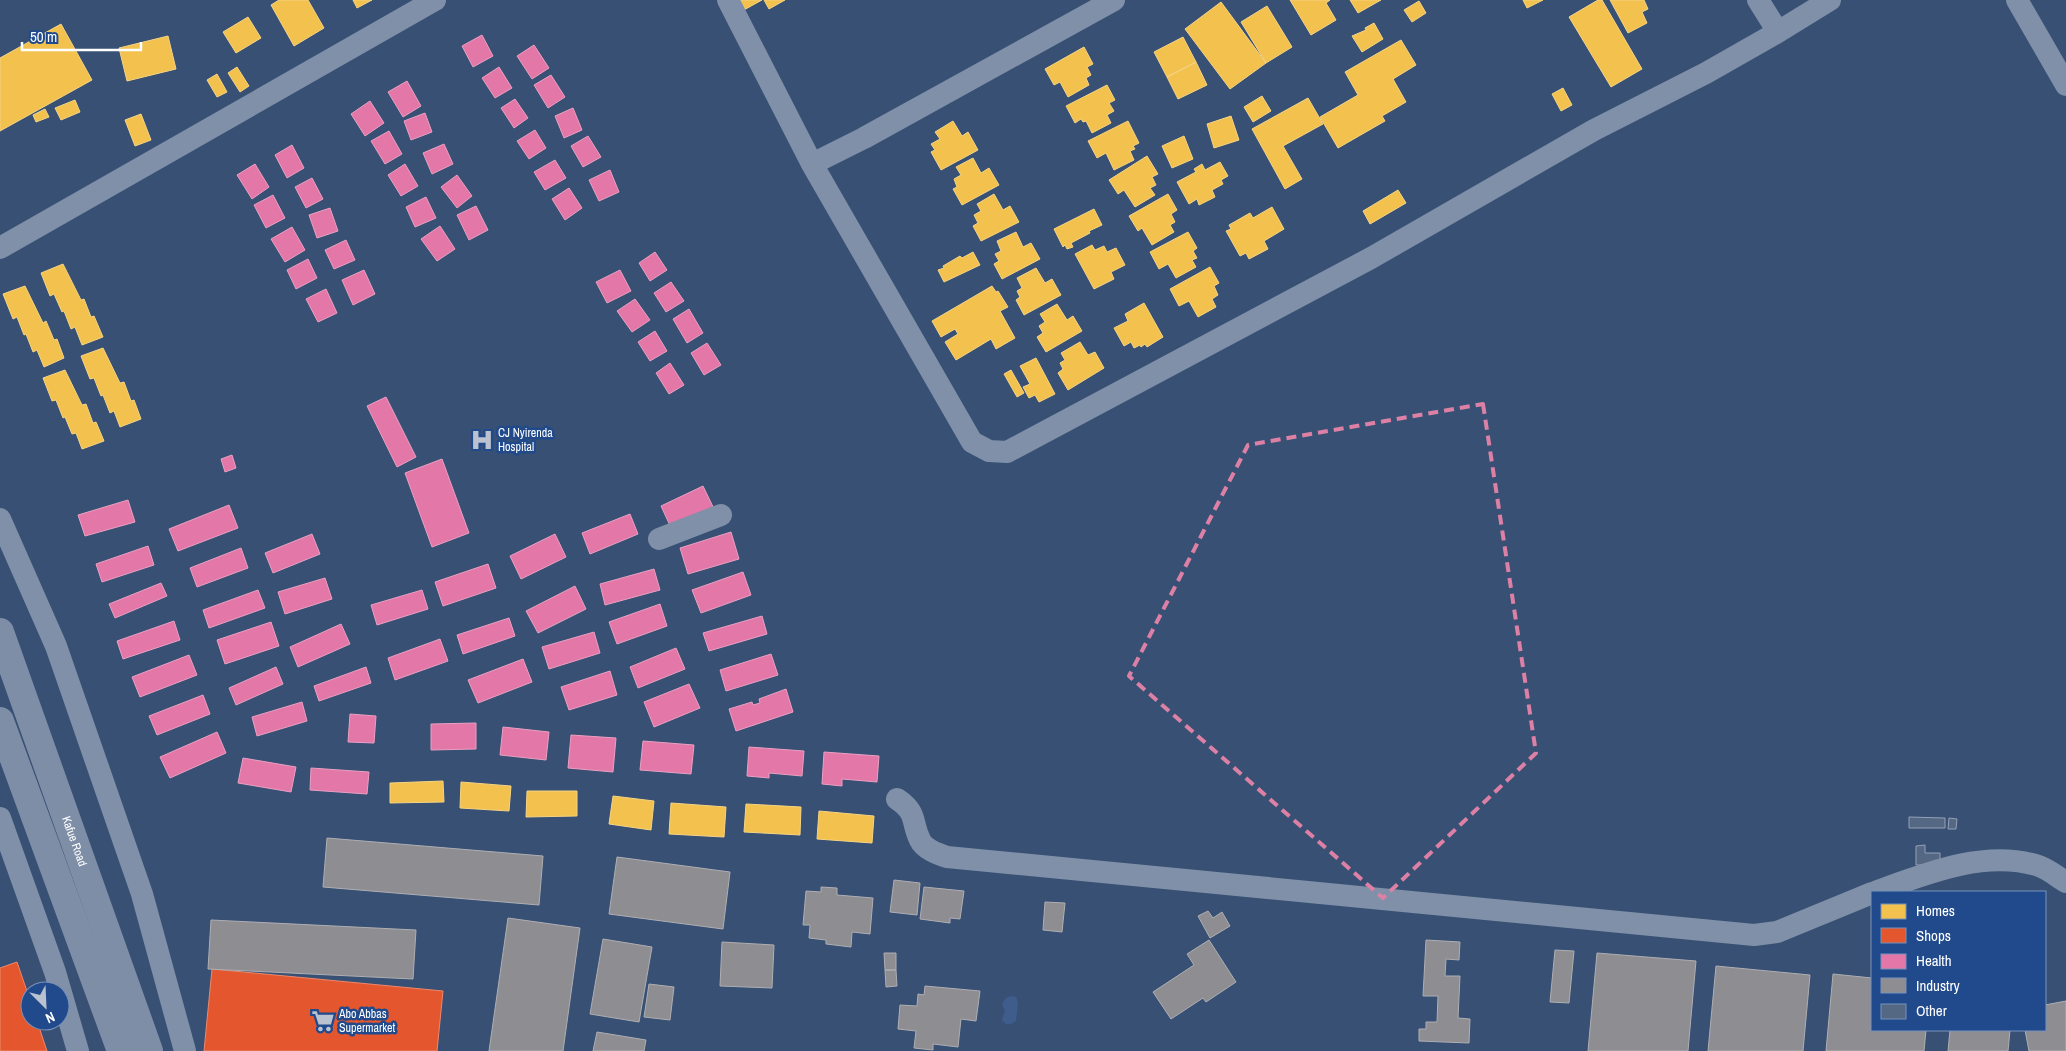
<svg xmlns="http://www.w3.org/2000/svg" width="2066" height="1051" font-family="'Archivo Narrow',sans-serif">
<rect width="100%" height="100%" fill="#385074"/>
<path fill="#3f5d8c" d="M1011,996L1016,997L1018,1002L1016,1021L1011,1024H1006L1002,1020L1005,1011L1002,1004L1006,998Z"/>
<path fill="#f2c14e" stroke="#f6d483" d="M279,0H308L324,28L294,46L271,5Z
M353,0H372L357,8Z
M736,0H762L742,11Z
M764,0H785L769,9Z
M1290,0H1330L1326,3L1336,20L1311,35Z
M1350,0H1381L1358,13Z
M1523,0H1543L1527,8Z
M1598,0H1602L1642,69L1611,87L1569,17Z
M1610,0H1644L1648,9L1642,12L1647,23L1628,33Z
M1419,1L1426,13L1412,22L1404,10Z
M1221,2L1266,63L1230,89L1185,29Z
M1267,6L1292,47L1266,63L1241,22Z
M248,17L261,38L236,53L223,32Z
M1374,23L1383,39L1362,52L1352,36L1366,30L1365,28Z
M61,24L92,80L0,131V58Z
M168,36L176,69L127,81L119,48Z
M1183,37L1196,62L1167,77L1154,52Z
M1401,40L1416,65L1393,79L1406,102L1382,116L1385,121L1338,148L1320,117L1358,95L1345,72Z
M1084,47L1093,64L1087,67L1091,75L1086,78L1089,85L1068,97L1060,82L1054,85L1045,69Z
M1196,62L1207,85L1178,99L1167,77Z
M237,67L249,86L240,92L228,73Z
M217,74L227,92L217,97L207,80Z
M1107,85L1115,100L1109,103L1114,111L1107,115L1111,123L1092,133L1086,121L1083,122L1081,119L1075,123L1066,106Z
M1563,88L1572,105L1561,111L1552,94Z
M1262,96L1271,111L1253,122L1244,107Z
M1308,98L1323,124L1283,146L1302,179L1285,189L1252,129Z
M75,100L80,112L61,120L55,108Z
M45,109L49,117L36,122L33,115Z
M141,114L151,140L135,146L125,120Z
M1231,116L1239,140L1214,148L1207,124Z
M953,121L962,136L968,132L978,150L941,170L931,152L935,150L931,144L940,139L935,132Z
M1128,121L1139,143L1133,146L1135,149L1130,151L1134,160L1114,170L1106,153L1097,158L1088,141Z
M1184,136L1193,159L1172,168L1162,146Z
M1147,156L1158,174L1152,177L1156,185L1150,188L1155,195L1135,207L1124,190L1118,194L1109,180Z
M973,158L981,173L989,168L999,185L962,205L953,189L957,187L954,179L961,175L956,167Z
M1220,162L1228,176L1221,180L1223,184L1212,190L1215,197L1199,205L1197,199L1189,204L1177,182L1196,172L1194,169L1202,164L1205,170Z
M1398,190L1406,203L1370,224L1363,211Z
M994,194L1003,210L1010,206L1019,222L981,241L973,226L978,223L974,215L981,211L977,204Z
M1168,194L1177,210L1171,214L1175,222L1170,225L1174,232L1152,245L1142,228L1138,231L1129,216Z
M1272,207L1284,229L1264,241L1268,249L1249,259L1246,253L1240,256L1226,231L1231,229L1229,225L1250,213L1253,218Z
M1094,209L1102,225L1089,231L1090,233L1071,243L1073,247L1067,249L1065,245L1063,247L1054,229Z
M1016,232L1023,247L1031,243L1040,259L1002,279L994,264L999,261L995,254L1001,251L997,241Z
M1188,232L1197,248L1193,251L1197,258L1192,260L1196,267L1176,278L1168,264L1159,269L1150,252Z
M1092,245L1095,250L1104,246L1107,252L1116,248L1125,265L1111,272L1114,279L1094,289L1075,254Z
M973,252L980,265L944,282L938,270L944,268L943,266L960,256L962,258Z
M63,264L81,300L84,299L91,317L94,316L103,337L82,345L75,327L71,329L64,311L62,312L54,294L50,296L41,273Z
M1210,267L1219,283L1214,286L1218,295L1212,299L1216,307L1198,317L1189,301L1179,306L1170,289Z
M1036,268L1045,283L1052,279L1061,295L1024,315L1016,300L1020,297L1017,291L1022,288L1017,278Z
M25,286L43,323L46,321L54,340L57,339L64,358L44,367L37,350L33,352L26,334L24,335L17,317L13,319L3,294Z
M992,286L996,292L998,291L1008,307L1000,311L1015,338L996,349L991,339L956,360L945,342L958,334L955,329L941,337L932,321Z
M1144,303L1163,337L1147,347L1145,344L1141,347L1140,345L1134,348L1131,342L1124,346L1114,328L1128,321L1125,314Z
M1057,304L1067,320L1073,316L1082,331L1046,352L1037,337L1043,333L1039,326L1045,322L1040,314Z
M1080,342L1088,355L1095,352L1104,368L1068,390L1058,373L1063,369L1060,363L1065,360L1061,353Z
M103,348L120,383L124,382L131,401L134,400L141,419L120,427L114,411L110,413L103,395L101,396L94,378L90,379L81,356Z
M1036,358L1055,394L1039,402L1035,395L1029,398L1023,387L1030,384L1020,366Z
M65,370L82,405L86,404L93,423L96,422L104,441L82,449L76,433L72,434L65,417L63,418L56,400L52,401L43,378Z
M1011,370L1024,393L1017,397L1004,374Z
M443,781L444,802L390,803V783Z
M461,782L511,786L509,811L460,808Z
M527,791H577V816L526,817Z
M613,796L654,801L651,830L609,824Z
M671,803L726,807L724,837L669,834Z
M746,804L801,807L800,835L744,832Z
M819,811L874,816L872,843L817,839Z"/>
<path fill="#e4572e" stroke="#ec896d" d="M17,962L30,1000V1021H37L47,1051H0V968Z
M212,969L443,991L437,1051H204Z"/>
<path fill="#e377a8" stroke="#eba0c2" d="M482,35L493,56L473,67L462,46Z
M534,45L549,68L532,79L517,56Z
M499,67L512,88L495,98L482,78Z
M551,75L565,97L548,108L534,85Z
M407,81L421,106L403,117L388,92Z
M515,99L528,118L514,128L501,108Z
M370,101L384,123L365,136L351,114Z
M573,108L582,130L564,138L555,116Z
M425,113L432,132L411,140L404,121Z
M535,130L546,148L529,159L517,141Z
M389,131L402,154L385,164L371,141Z
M588,136L601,157L583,167L571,146Z
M444,144L453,164L432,174L423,153Z
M292,145L304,168L287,178L275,155Z
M555,160L566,178L545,190L534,172Z
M255,164L269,187L252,199L237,175Z
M405,164L418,186L401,196L388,175Z
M610,170L619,192L599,201L589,180Z
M457,175L472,196L457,208L441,187Z
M312,178L323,199L306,208L295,187Z
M569,188L582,208L565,220L552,199Z
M273,195L285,218L266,228L254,205Z
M426,197L436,218L415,227L406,207Z
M476,206L488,230L469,240L457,215Z
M330,208L338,231L317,238L309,215Z
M440,226L455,249L437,261L421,239Z
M292,227L305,250L285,262L271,239Z
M346,240L355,260L334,269L325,250Z
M655,252L667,270L650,281L639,263Z
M308,259L317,278L296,289L287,270Z
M364,270L375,294L353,305L342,280Z
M620,270L631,291L607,303L596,282Z
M671,282L684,301L666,312L654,293Z
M326,289L337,313L318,322L306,299Z
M635,299L650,320L632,332L617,311Z
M689,309L703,333L687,343L673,319Z
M655,331L667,351L650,361L638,342Z
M707,343L721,365L704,375L691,353Z
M670,363L684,385L669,394L656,373Z
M386,397L416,457L397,467L367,406Z
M232,455L236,468L225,472L221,459Z
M442,459L469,533L432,547L405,473Z
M703,486L715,511L673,532L661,506Z
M128,500L135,522L85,536L78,515Z
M229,505L238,528L178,551L169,529Z
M630,514L638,534L590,554L582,533Z
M731,532L739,559L688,574L680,548Z
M312,534L320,554L273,573L265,553Z
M555,534L566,557L521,579L510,556Z
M148,546L154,565L102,582L96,564Z
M241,548L248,568L197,587L190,568Z
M488,564L496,588L443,606L435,582Z
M654,569L660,590L605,605L600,584Z
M743,572L751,595L701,613L692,590Z
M325,578L332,599L285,614L278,592Z
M161,583L167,596L115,618L109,604Z
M575,586L586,609L538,633L526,611Z
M258,590L265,608L209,628L203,610Z
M422,590L428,609L377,625L371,605Z
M660,604L667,626L617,644L609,622Z
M762,616L767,634L709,651L703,633Z
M509,618L515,636L463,654L457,635Z
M174,621L180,640L123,659L117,641Z
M271,622L279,646L225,664L217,640Z
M341,624L350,644L298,667L290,647Z
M594,632L600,653L549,669L542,647Z
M440,639L448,661L395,680L388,658Z
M676,648L685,669L638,688L630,667Z
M771,654L778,675L726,691L720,670Z
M189,655L197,675L140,697L132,677Z
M523,659L532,682L478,703L468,680Z
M276,667L283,684L236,705L229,688Z
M366,667L371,683L319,701L314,686Z
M610,671L617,695L569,710L561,687Z
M689,684L700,708L654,727L644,702Z
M786,689L793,712L736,731L729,709L752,702L753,705L760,703L759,699Z
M203,695L210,714L157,735L149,716Z
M302,702L307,721L257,736L252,717Z
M350,714L376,716L374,743L348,742Z
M476,723V749L431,750V724Z
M503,727L549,732L546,760L500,755Z
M217,732L226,753L170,778L160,757Z
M571,735L616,738L613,772L568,768Z
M643,741L694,745L691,774L640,770Z
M749,747L804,751L802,776L769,773V778L747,776Z
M824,752L879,756L877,782L842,779V786L822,784Z
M243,758L296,767L291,792L238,783Z
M311,768L369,772L367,794L310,790Z"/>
<path fill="#8d8d92" stroke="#afafb3" d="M327,838L543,856L539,905L323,887Z
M617,857L730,872L723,929L609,914Z
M894,880L920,883L917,915L890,912Z
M821,887L837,888V895L873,898L870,934L852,932L851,947L826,944V940L809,938L810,925H803L806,891L821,892Z
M924,887L964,891L960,919L950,918V923L920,919Z
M1045,902L1065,903L1062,932L1043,930Z
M1208,911L1213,918L1222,912L1230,926L1210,938L1198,916Z
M508,918L580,928L563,1051H489Z
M211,920L416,930L413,979L208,969Z
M603,939L652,947L639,1022L590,1014Z
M1209,940L1236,982L1206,1002L1203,998L1171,1019L1153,992L1194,965L1187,954Z
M1426,940L1460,942L1459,960L1446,959L1445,976H1460L1458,1018L1470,1019L1469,1043L1419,1041V1029H1426V1022H1437L1438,996H1423Z
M722,942L774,945L772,988L720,986Z
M1555,950L1574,951L1569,1003L1550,1002Z
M884,953H896V970H885Z
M1597,953L1696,961L1688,1051H1588Z
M1716,966L1810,975L1803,1051H1708Z
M885,970H896L897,986L886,987Z
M1833,974L1872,978V1030H1926L1924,1051H1826Z
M649,984L674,987L670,1020L644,1017Z
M925,986L980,991L976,1021L961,1019L958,1047L933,1044V1050L914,1048L916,1031L898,1029L900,1005L917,1006L918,994L924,995Z
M2066,1001V1051H2029L2025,1030H2045V1005Z
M1950,1030H2010L2008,1051H1948Z
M597,1032L646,1040L644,1051H593Z"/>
<path fill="#546783" stroke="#94a1b6" d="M1909,817L1945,818V828H1909Z
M1949,818L1957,819L1956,829H1948Z
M1925,845V853H1940V865H1916V846Z"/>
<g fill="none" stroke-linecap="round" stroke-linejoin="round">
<path stroke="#7f90a8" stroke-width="22" d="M728,0L812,164L972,442L989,451L1007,452L1371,258L1594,130L1706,73L1778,32L1758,0
M2017,0L2066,85
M1778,32L1830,0
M812,164L864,138L1114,0
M0,248L435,0
M0,519L56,646L142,894L185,1051
M659,539L721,515
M897,799C918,813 911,822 920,840C924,849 938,854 947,857L1754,935L1777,932L1872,893
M0,818L55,972L78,1051
M1875,892C1925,874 1982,850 2036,865C2047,868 2056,876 2066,882"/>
<g stroke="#7f8ea7" stroke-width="28">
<path id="s1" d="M0,632L149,1051"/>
<path d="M0,721L121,1051"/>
</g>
</g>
<path fill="none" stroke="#dd80a5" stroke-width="4" stroke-dasharray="10 6" stroke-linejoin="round" d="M1483,404L1536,753L1383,898L1129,676L1248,445Z"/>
<defs>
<symbol id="hospital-bare" viewBox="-9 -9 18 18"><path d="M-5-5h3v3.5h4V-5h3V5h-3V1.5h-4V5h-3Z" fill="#b9c2ce" stroke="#204a8c" stroke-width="2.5" paint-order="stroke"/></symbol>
<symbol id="supermarket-bare" viewBox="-9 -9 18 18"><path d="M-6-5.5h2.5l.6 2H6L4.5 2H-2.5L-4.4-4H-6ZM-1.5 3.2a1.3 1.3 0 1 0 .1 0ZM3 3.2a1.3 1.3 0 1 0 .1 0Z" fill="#b9c2ce" stroke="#204a8c" stroke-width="2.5" paint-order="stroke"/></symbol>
</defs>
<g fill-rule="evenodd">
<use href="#hospital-bare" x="466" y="424" width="32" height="32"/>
<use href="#supermarket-bare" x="307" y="1005" width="32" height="32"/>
</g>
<g text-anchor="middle" stroke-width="5" stroke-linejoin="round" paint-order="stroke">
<g font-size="12" fill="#fff" stroke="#204a8c" text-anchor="start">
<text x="498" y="437">CJ Nyirenda<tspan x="498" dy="14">Hospital</tspan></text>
<text x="339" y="1018">Abo Abbas<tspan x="339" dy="14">Supermarket</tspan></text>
</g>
<g font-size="12" fill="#fff" stroke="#204a8c">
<text dy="4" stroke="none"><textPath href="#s1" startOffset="222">Kafue Road</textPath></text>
</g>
</g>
<rect x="1871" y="891" width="175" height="140" fill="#204a8c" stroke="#7992ba"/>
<rect x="1881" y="904" width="25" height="15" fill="#f2c14e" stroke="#7992ba"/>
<text x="1916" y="916" font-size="15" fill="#ffffff">Homes</text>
<rect x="1881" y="928" width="25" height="15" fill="#e4572e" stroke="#7992ba"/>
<text x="1916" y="941" font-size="15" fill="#ffffff">Shops</text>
<rect x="1881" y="954" width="25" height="15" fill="#e377a8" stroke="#7992ba"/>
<text x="1916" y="966" font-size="15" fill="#ffffff">Health</text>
<rect x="1881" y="978" width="25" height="15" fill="#8d8d92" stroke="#7992ba"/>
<text x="1916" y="991" font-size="15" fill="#ffffff">Industry</text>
<rect x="1881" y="1004" width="25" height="15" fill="#546783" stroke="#7992ba"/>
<text x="1916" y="1016" font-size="15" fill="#ffffff">Other</text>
<g transform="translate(45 1006) rotate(156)"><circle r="24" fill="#204a8c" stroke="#7992ba"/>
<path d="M0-4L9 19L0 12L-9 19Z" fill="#b9c2ce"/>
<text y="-8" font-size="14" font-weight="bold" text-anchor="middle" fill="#ffffff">N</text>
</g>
<path d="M22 42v8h119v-8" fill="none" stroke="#ffffff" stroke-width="2.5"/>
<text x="30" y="42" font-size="15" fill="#ffffff" stroke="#204a8c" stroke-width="4" paint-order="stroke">50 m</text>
</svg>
